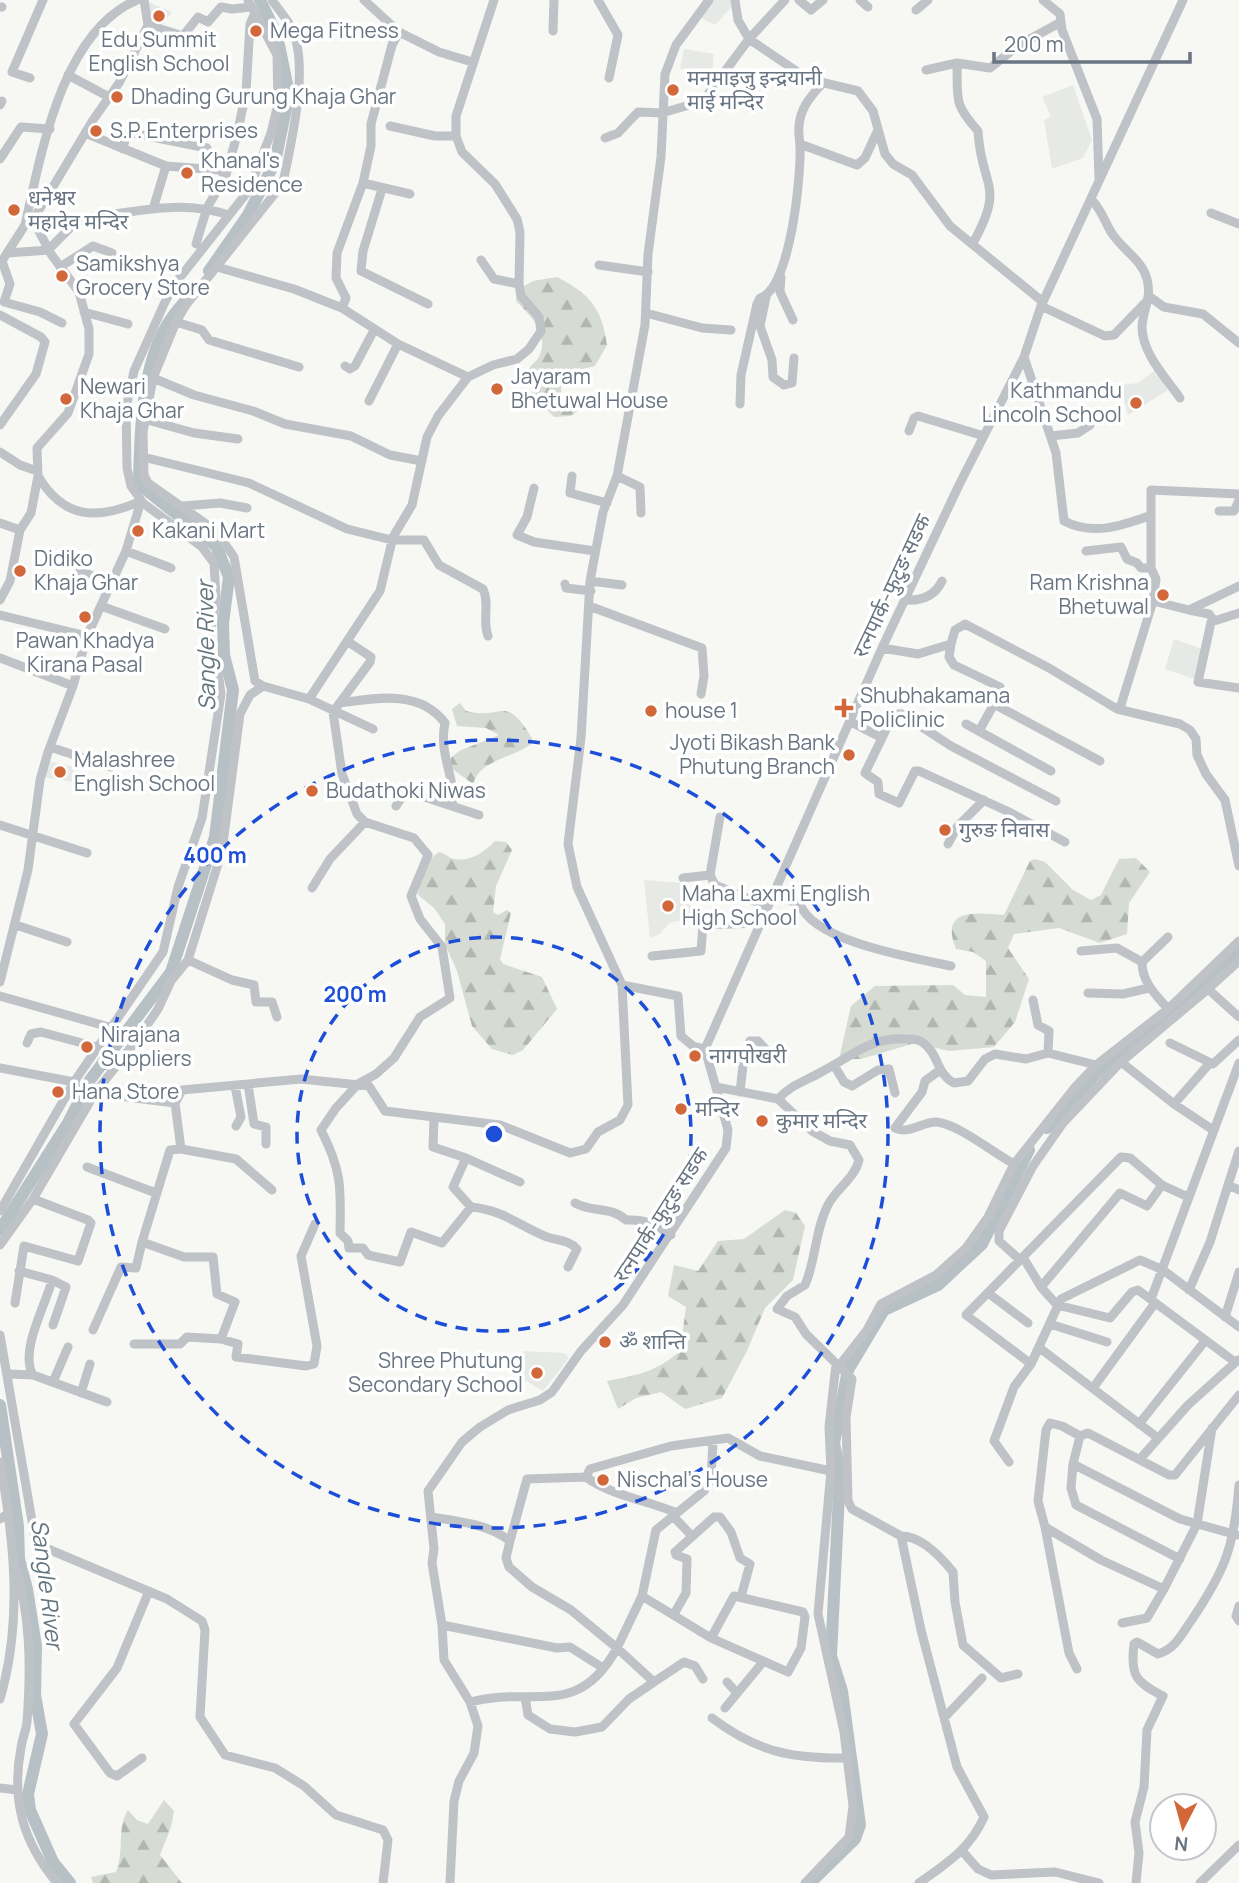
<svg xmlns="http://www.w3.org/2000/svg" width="1239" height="1883" font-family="Manrope,'Noto Sans Devanagari',sans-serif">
<defs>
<pattern id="forest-firs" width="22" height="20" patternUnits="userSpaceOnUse" patternTransform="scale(1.75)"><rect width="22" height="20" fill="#d6dbd4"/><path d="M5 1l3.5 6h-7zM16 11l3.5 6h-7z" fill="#b2b6b1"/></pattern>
</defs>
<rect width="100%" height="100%" fill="#f7f7f4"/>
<path fill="#e7e9e7" d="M712,0H731L733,5L715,25L699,17Z
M148,2L172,12L162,26L149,20Z
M684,49L714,54L712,73L680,69Z
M1073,85L1092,140L1083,158L1052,169L1044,120L1051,116L1042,97Z
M1154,371L1168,390L1128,415L1120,385L1138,383Z
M1174,639L1205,650L1197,680L1165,669Z
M48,761L78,768L73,782L42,777Z
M644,880L683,883L691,901V918L669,923L660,934L650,938Z
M523,1351L564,1353L569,1358L543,1391L509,1370Z"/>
<path fill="url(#forest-firs)" d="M557,277C590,294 602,308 607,345L595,366L568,373L561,381V396L581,404L580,409L571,416L554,417L532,393L528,371C530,365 536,362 539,357C550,334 530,315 516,301L517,290L533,281Z
M460,703L466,711C503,721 504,692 532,738L531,744C514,758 480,759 473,784L451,768V758L459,751L499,735L486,728L457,726L452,709Z
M495,841L506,842L512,850L496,886L493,912L498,915L507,910L511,913L500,959L503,964L542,977L557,1009L523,1050L513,1055L492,1049L472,1026L457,971L445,944V924L434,908L418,895C420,880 425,860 439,852C445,853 449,858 454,859C471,862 484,852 495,841Z
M1136,858L1150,872L1129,903L1127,934L1100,943L1059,928L1014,934L1008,948L1029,979L1015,1022L994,1047L949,1051L915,1043L861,1059H844L840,1055L851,1006L875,986L953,985L965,995L986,997V961L973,952L956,949C939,907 977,913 1004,915L1030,861L1035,859L1045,862L1073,890L1091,900L1101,895L1119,859Z
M785,1210L796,1213L805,1226L793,1280L765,1308L747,1351L722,1398L685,1409L661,1392L636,1398L618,1409L607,1381C636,1376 658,1371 680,1351L686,1307L668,1296L674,1265L698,1271L718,1241L744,1239Z
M164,1800L174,1811L171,1827L160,1855L182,1883H93L91,1877L116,1872C125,1851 116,1829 128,1810L137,1820L148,1824Z"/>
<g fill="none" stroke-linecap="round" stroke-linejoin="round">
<path stroke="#b7c0c5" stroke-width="12" d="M209,271L248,215L275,162L289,94L277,35L260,0
M1047,1128L1097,1072L1109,1065L1202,987L1239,950
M0,1230L68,1123L90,1080L171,972L215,837L233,690L224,655L223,623L229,577L216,546L139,484C140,435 141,368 167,325C172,316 180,307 187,299
M0,1405L18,1526L19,1559L27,1589L36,1646L35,1695L42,1734L28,1794L30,1810L53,1862L70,1883
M810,1883L855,1839L860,1825L842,1691L831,1656L840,1473L834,1443L848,1370L884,1310L938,1285L982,1244L1029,1150"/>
<path stroke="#bfc2c6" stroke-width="9" d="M272,0C278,9 286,18 291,27C310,64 292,138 284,178L280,187L186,305L176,322L153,378L143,432L144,475L148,483L216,531L234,557L255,681L263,686L309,699L373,729
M364,0L399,32
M598,0L618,35L609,78
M735,0L738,20L749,39L785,0
M799,0L811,10L823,0
M860,0L868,7
M1043,0L1060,14L1062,30L1097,119L1099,179
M0,7H2
M916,10L928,0
M148,25L183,36L198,17L208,22L221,7L232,9L251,7
M553,31L554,0
M957,63C958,100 953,103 978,131C981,188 1006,184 973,243
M926,70L957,63L990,68L1019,45L1061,22
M68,75L109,97
M30,78L12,72L43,0
M0,105L2,101
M390,126L435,136H456
M85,133L166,166L219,170L226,175
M605,138L618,133L638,112L662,113L703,101L749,39L808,79L858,91L873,111L885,154L893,164L912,175L950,226L1043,302
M800,144L857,165L865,158L878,130
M123,149L126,135L132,133L207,148
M0,159L21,127L50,129
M363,183L410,194
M382,189L363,251L361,271L428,304
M1092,200C1102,211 1104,220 1111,232C1122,250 1142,259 1147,279C1152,298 1143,309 1142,327C1142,353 1166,378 1180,398
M153,209L166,166
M1211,213L1239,224
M25,225C41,154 62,31 137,0
M196,244L207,208L226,175L237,135L246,92L250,24L256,11
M48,250L74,224L86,218C137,212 179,199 229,215
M7,253L49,250
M481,260L494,279L519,284
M2,261L10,284L4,302L40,312L62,323
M0,264L25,225L33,220L93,120L119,83L148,25L144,0
M599,265L648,272
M60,267L93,246L112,253
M217,267L294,289L342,308L398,344L468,377
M781,277L780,292L793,320
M766,297L760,326L772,360L773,377L784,385L792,383L794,358
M1150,297L1164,307L1203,314L1239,343
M1041,306L1105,336L1114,335L1147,301
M342,308L346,298L336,278L337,253L363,183L371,146V124L392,45L399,32L439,52L472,62
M84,312L128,324
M646,313L702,328L731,330
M0,315L41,337L45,342L36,374L0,425
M176,322L202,330L209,340L299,367
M1024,357L1056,453L1064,521C1093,536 1121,526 1149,516
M345,366L350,369L355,366L374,330
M153,378L194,395L253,411L285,424L351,436L390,455L422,461
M369,401L398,344
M740,404L741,375L757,304L760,298C790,290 801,177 800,148C800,141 798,133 799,126C800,109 810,97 821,85
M144,419L194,433L238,439
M909,431L914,418L918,416L984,436
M1051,436L1078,433L1090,425
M0,452L20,465L37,471
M143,457L249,483L347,529L392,540H424L439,565L483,589C490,603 482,621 488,636
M572,476L570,493L607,503
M617,476L640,487L641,513
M534,488L527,517L517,535L534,542L595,551
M183,506L220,503L247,508
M1219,511H1234L1239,500
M0,523L20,530
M126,551L171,568
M1086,551L1121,547L1127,559L1137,563L1141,568H1151L1156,579L1153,601
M1151,568V490L1239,494
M80,571L110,583
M590,581L622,585
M565,584L566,588L591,591
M0,600L10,581L20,530L31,513L38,476L37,448L68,413L89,354V329L79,292L51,254L33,220
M905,600C921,601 935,596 942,581
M101,606L165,629
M589,606L702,648L704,676L701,694
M1189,610L1209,614L1212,618L1198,682L1239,688
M0,615L87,636
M1211,622L1239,613
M347,641L371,657L370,662L333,712L342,774L357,814L365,822L414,838L428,855L411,896L420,919L442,947L450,998L420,1017L394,1058L376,1074L358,1084L336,1108L321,1130C342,1171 341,1188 340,1233L348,1241L349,1248H363L368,1255L400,1262L411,1232L442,1243L471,1207L453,1187L466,1158L520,1182
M951,644L949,657L954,665L1000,687L994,704L1100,761
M882,648L918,654L951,644L955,630L965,624L1049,668L1117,709L1121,705L1153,601L1189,610L1239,586
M0,658L73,686
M309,699L380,591L393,537L412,505L427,437L438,416L468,377L493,365L517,359L529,349L541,331L539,317L521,296L519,284L520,232L517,219L495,184L462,152L456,136V116L494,0
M340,703C375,698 420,689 445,723C438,755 457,780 452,804
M1117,709L1180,724L1190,730L1196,739L1197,755L1206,774L1225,800L1239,866
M851,722L882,738L865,773L878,782L879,794L899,803L915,771H919L1007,811L1065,842
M966,724L1051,771
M979,731L994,704
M882,738L893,714H902L951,746L1056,801
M50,747L111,767
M396,806L406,791L479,815
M0,825L87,853
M948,844L957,827L984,800
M710,875L720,817
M683,878L710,875L715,885L767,906
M312,888L330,859L365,822
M773,895L800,904C813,942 915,958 951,966
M16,925L67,942
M1081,951L1117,948L1142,962
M652,956L701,951L703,925L760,923
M188,960L222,851L240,714L250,695L263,686
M0,982L28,870L40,780L48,752L73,686L87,636L126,551L141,501C98,520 64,520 38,476
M1208,989L1239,961
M1088,993L1123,994L1149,988
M0,996L109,1027
M1033,1000L1038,1025L1049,1031L1048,1053
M1168,1009C1155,994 1142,982 1142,962L1168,937
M27,1043L31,1034L41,1032L97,1047
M1170,1043L1213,1064L1239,1040
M705,1049L693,1046L681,1036L678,996L622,985L577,887L568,844L581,738L590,581L603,512L617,476L645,325L648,254L661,157L665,74L676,45L709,0
M1121,1062L1174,1104L1213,1130
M834,1065L844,1082L852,1086L878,1070L889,1069L895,1093
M0,1068L74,1082L95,1093L175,1103
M940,1070L925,1081L922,1092L895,1128C909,1135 923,1121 937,1122C960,1125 993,1153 1014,1164
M248,1084L254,1124L266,1127V1144
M235,1086L241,1117L236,1126
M716,1087L778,1099L812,1131L830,1141L850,1145L859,1160C855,1178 836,1189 828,1205C815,1230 816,1260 805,1285L787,1296L777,1309L795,1317L806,1334L852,1379L846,1417L848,1501L852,1509L901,1536L921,1630L957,1767L984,1817C970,1849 947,1863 919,1883
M740,1092L744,1056L750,1041H758L772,1056
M778,1099C792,1084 806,1081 823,1071C854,1055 869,1037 907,1039C913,1039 917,1039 922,1042C939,1053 936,1074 954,1083L968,1081L985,1059L995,1054L1026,1059L1048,1053L1096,1065
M1174,1104L1209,1064
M434,1119L433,1147L466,1158
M181,1149L236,1159L272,1190
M87,1167L156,1193
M1162,1185L1147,1206L1120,1193L1041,1287L1057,1305L1110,1318L1132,1292L1138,1290L1235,1362
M1228,1185L1239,1151
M1188,1197L1162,1185L1130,1158L1121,1157L966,1315L1031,1364L1061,1299L1140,1260L1163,1270L1239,1327
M575,1203C593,1213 611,1206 626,1220C646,1219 655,1224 671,1235
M471,1207C504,1210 519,1226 547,1237C559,1241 569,1240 577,1249L568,1267
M0,1211L74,1082L163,952L178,887L202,818L221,694L218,670L208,646L216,597L214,563L202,547L143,503L131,486L127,468L126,408L134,371L164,304L174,285L249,190L271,133L278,104L277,55L248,0
M315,1224L301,1256L317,1346L314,1364L306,1366L236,1357L238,1344L221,1339L235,1302L217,1294L213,1257H184L142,1242L170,1150L181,1149L175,1103L182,1090L301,1079L369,1086L385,1111L500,1125L570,1153L586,1149L598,1132L620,1120L628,1105L622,985
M0,1245L33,1199L95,1093L139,1037L158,1009L171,981L188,960L232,980L254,985L256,1002H272L277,1017
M1023,1257L1041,1287
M1020,1260L999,1241V1231L1033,1166L1063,1123L1121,1062L1208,989L1239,1017
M19,1271L52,1280C46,1305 19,1351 33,1375
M52,1280L66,1287L53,1325
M1189,1290L1210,1242L1228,1185L1239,1190
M988,1293L1028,1323
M1151,1299L1239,1063
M15,1303L24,1246L78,1261L91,1223L88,1220L33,1199
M1225,1317L1239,1272
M1050,1324L1107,1342
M93,1330L121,1267L136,1268L142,1242
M0,1335L36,1544L167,1599L202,1621L205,1630L200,1717L225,1755L275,1768L304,1786L336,1815L383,1830L388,1840L383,1883
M134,1344H180L187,1337L221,1339
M1041,1349L1158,1438
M839,1366L867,1330L881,1304L936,1275L966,1248L988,1217L1014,1164L1076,1086L1096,1065L1168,1009L1239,941
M9,1374L33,1375L107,1402
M53,1382L68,1347
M1093,1388L1155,1303
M81,1393L90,1364
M1139,1424L1205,1341
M1080,1436L1062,1426L1050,1423L1046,1430L1038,1501L1045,1527L1101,1560L1164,1589L1197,1524L1212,1428
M1140,1459L1188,1405L1238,1360
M0,1462C14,1540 23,1621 0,1699
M1009,1462L994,1441L1014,1387L1031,1364
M1073,1464L1071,1488L1076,1505L1180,1559
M586,1477C612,1496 647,1500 677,1513
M672,1515L691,1535
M431,1517C459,1521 488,1524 510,1541L506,1558L509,1567L532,1587L571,1610L617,1648L642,1596L656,1530L704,1491L711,1478L713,1442
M0,1519L9,1513
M1045,1527L1069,1653L1077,1669
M1237,1535L1180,1519L1073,1464L1080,1436L1088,1433L1169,1475H1175L1239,1395
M901,1536C922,1536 941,1557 953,1572L955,1602L963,1645L1001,1678L1018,1674
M510,1541L527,1479L586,1477L590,1469L671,1446L728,1438L760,1456L831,1471
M14,1562C31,1614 31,1668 27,1722C26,1731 22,1739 21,1748C11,1800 23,1842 57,1883
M642,1596L711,1638L788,1672L801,1648L805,1617L803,1612L734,1596L711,1638
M1239,1606L1236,1616L1239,1621
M674,1614L686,1593L687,1559L676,1555L675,1552L714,1517H720L731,1532L740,1558L750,1564L741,1597
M1122,1623L1147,1618L1164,1589
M442,1625L557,1648L570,1647L603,1668
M727,1682L737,1693
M525,1697L528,1715L550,1729L575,1732L602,1727L629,1699L654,1682
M470,1702C533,1685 577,1721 617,1648L654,1682L684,1662L695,1666L703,1679
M725,1708L762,1663
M945,1717L982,1678
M712,1718C757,1752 792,1759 848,1758
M142,1758L117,1776L110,1773L74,1724L117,1668L149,1591
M0,1788L17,1790
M963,1852L978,1869L991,1875L1055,1872L1099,1883
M450,1883L454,1801L459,1781L474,1753L478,1726L470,1702L444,1660L442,1625L432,1563L434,1549L428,1491L462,1442L480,1427L508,1410L540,1400L552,1392L581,1351L623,1305L726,1148L728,1130L705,1049L882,648L959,485L1024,357L1041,306L1183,0
M805,1883L849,1837L853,1806L844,1732L818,1614L831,1471L829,1427L836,1364
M1136,1883L1139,1853L1135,1822L1144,1787L1147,1730L1163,1696C1136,1682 1130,1676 1134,1644L1137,1642L1158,1654C1175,1649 1181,1635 1191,1621C1226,1569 1234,1547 1239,1485
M1200,1883L1239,1845"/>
</g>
<g fill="none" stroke="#1d4ed8" stroke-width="3.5" stroke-dasharray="12 9">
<circle cx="494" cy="1134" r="197"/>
<circle cx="494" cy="1134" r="394"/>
</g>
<g fill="#d26839" stroke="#fff" stroke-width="2.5">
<circle cx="159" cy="16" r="7"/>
<circle cx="256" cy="31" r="7"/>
<circle cx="673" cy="90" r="7"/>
<circle cx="117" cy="97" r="7"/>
<circle cx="96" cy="131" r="7"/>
<circle cx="187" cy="173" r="7"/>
<circle cx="14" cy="210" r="7"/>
<circle cx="62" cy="276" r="7"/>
<circle cx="497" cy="389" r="7"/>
<circle cx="66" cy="399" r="7"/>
<circle cx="1136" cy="403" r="7"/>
<circle cx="138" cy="531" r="7"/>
<circle cx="20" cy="571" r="7"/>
<circle cx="1163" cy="595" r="7"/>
<circle cx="85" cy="617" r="7"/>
<path d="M840.5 697.5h7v7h7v7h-7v7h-7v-7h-7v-7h7z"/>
<circle cx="651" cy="711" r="7"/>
<circle cx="849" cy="755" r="7"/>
<circle cx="60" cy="772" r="7"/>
<circle cx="312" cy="791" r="7"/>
<circle cx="945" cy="830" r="7"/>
<circle cx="668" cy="906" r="7"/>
<circle cx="87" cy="1047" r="7"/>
<circle cx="695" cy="1056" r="7"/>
<circle cx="58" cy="1092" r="7"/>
<circle cx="681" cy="1109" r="7"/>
<circle cx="762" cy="1121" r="7"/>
<circle cx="605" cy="1342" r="7"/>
<circle cx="537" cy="1373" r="7"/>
<circle cx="603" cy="1480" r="7"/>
</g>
<g text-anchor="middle" stroke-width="7" stroke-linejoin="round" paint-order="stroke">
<g font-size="21" fill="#697582" stroke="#fff" text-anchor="start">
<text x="270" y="38">Mega Fitness</text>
<text x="159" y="47" text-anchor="middle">Edu Summit<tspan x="159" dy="24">English School</tspan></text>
<text x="687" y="85">मनमाइजु इन्द्रयानी<tspan x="687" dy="24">माई मन्दिर</tspan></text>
<text x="131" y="104">Dhading Gurung Khaja Ghar</text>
<text x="110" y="138">S.P. Enterprises</text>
<text x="201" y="168">Khanal's<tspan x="201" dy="24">Residence</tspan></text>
<text x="28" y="205">धनेश्वर<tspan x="28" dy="24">महादेव मन्दिर</tspan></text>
<text x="76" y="271">Samikshya<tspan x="76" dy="24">Grocery Store</tspan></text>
<text x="511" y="384">Jayaram<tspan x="511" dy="24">Bhetuwal House</tspan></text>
<text x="80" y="394">Newari<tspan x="80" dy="24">Khaja Ghar</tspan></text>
<text x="1122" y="398" text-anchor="end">Kathmandu<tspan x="1122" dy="24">Lincoln School</tspan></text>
<text x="152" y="538">Kakani Mart</text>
<text x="34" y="566">Didiko<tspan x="34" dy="24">Khaja Ghar</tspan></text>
<text x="1149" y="590" text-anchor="end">Ram Krishna<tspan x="1149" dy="24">Bhetuwal</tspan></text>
<text x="85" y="648" text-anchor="middle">Pawan Khadya<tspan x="85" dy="24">Kirana Pasal</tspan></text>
<text x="860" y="703">Shubhakamana<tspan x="860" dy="24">Policlinic</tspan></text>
<text x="665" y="718">house 1</text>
<text x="835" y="750" text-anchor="end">Jyoti Bikash Bank<tspan x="835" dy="24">Phutung Branch</tspan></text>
<text x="74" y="767">Malashree<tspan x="74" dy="24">English School</tspan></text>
<text x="326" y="798">Budathoki Niwas</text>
<text x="959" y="837">गुरुङ निवास</text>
<text x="682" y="901">Maha Laxmi English<tspan x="682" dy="24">High School</tspan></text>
<text x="101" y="1042">Nirajana<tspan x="101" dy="24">Suppliers</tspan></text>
<text x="709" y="1063">नागपोखरी</text>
<text x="72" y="1099">Hana Store</text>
<text x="695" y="1116">मन्दिर</text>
<text x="776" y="1128">कुमार मन्दिर</text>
<text x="619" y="1349">ॐ शान्ति</text>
<text x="523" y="1368" text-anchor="end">Shree Phutung<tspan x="523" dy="24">Secondary School</tspan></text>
<text x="617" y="1487">Nischal's House</text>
</g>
<g font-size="21" fill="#697582" stroke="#fff">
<text transform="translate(892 586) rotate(-65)" y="7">रत्नपार्क-फुटुङ सडक</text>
<text transform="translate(661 1215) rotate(-57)" y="7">रत्नपार्क-फुटुङ सडक</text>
</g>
<g font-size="23" font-style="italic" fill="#65767f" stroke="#fff">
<text transform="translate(206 646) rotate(-91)" y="8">Sangle River</text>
<text transform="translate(47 1584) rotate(83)" y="8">Sangle River</text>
</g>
</g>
<circle cx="494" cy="1134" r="10" fill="#1d4ed8" stroke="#fff" stroke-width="3.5"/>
<g font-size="21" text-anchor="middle" font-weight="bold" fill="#1d4ed8" stroke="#fff" stroke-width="7" stroke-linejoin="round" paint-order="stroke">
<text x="215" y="863">400 m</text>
<text x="355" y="1002">200 m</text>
</g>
<g transform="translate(1183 1827) rotate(186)"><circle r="33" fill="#ffffff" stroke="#c3c8cd" stroke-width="2"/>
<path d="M0-5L12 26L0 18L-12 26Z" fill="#d26839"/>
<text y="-10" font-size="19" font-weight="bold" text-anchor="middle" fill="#697582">N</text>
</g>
<path d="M994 52v10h196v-10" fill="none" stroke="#697582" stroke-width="3.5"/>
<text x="1004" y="52" font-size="21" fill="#697582" stroke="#ffffff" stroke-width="5" paint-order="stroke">200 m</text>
</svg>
